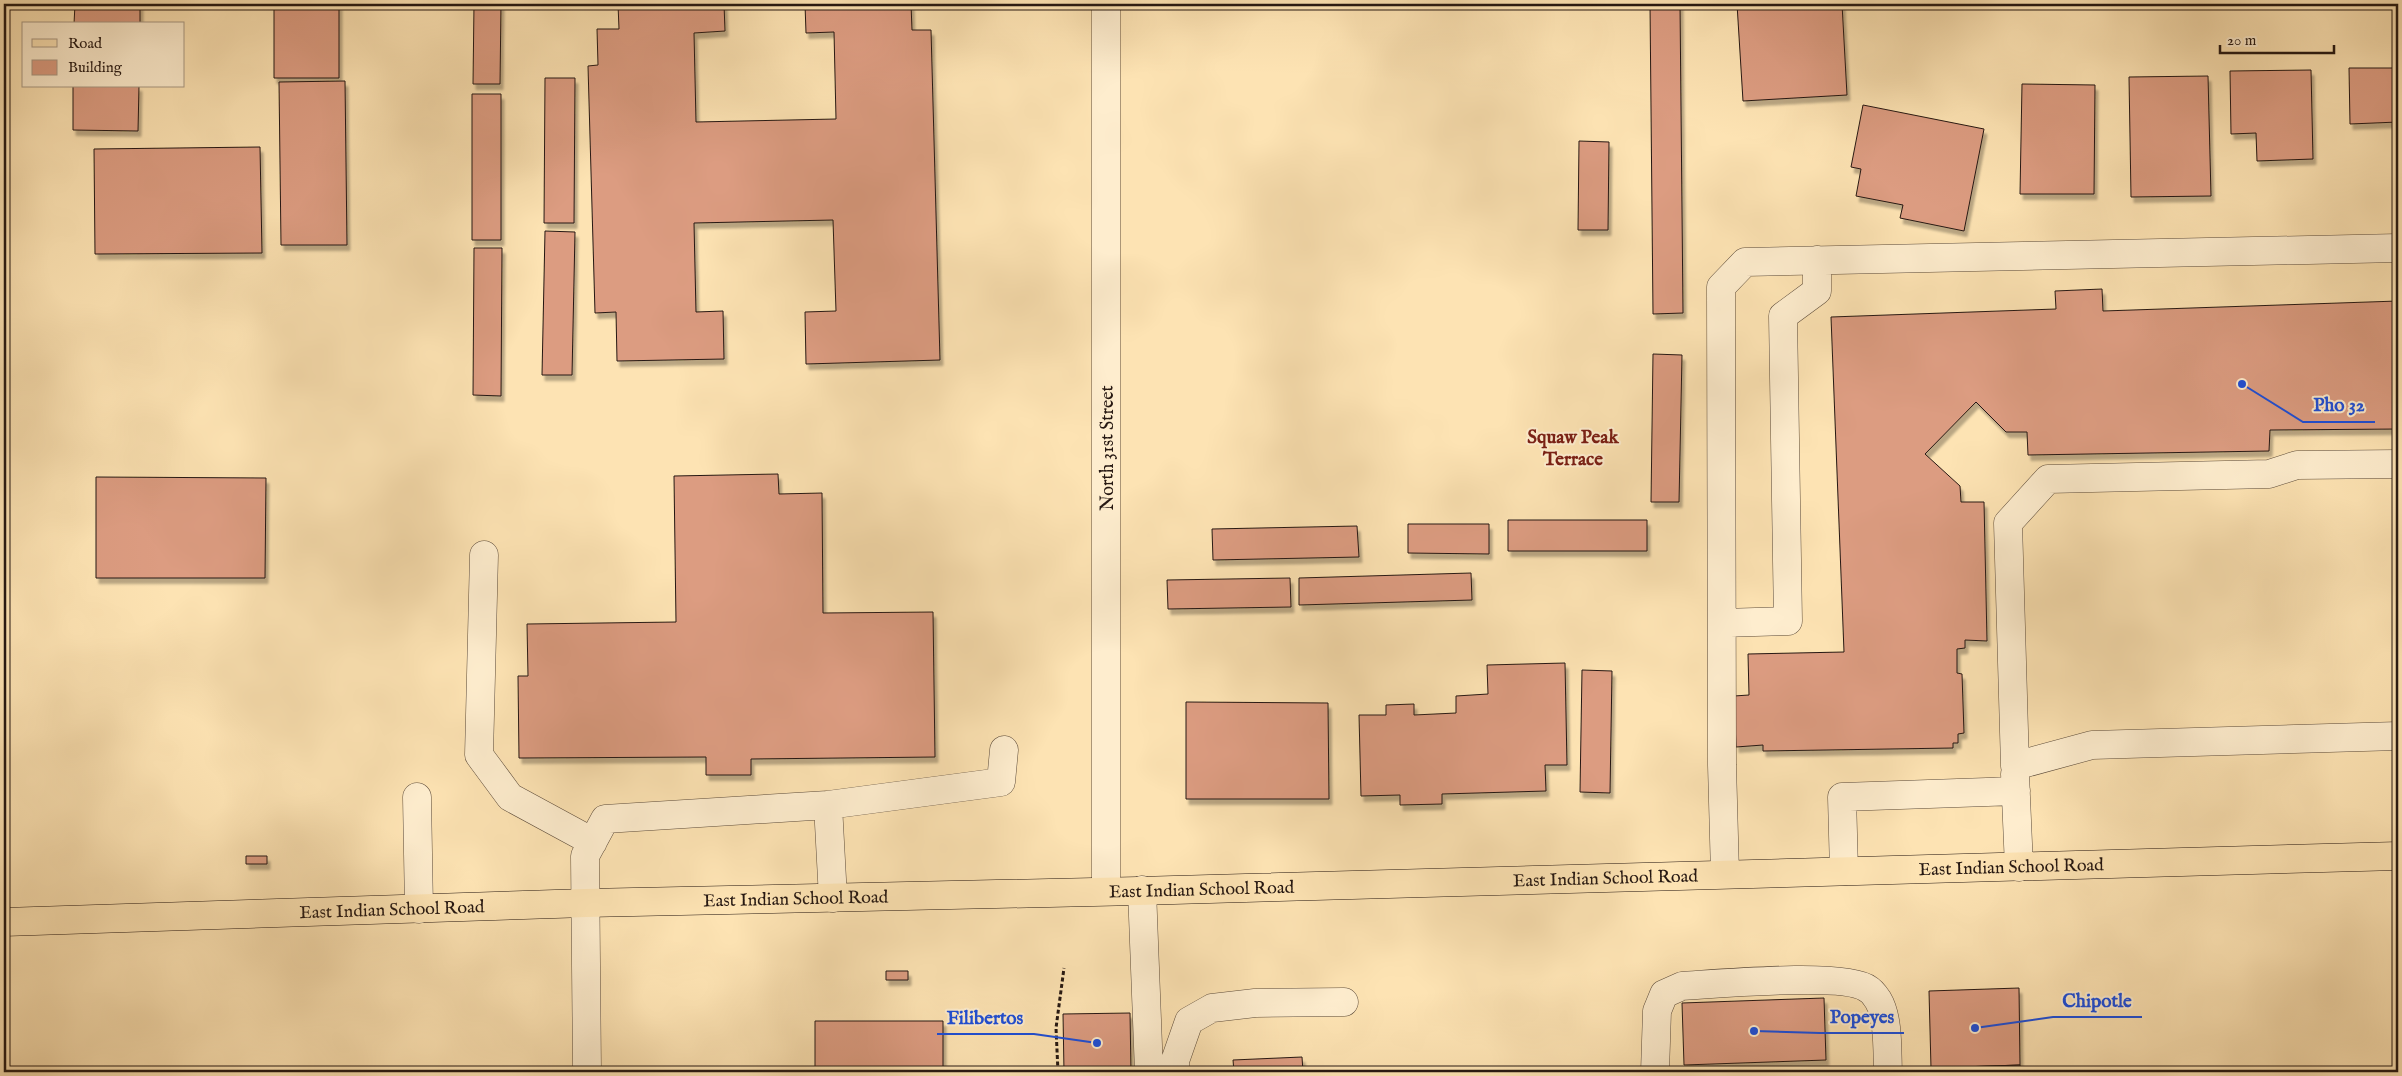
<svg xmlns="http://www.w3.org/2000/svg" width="2402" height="1076" font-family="'IM FELL English',serif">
<defs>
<filter id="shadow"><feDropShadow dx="3" dy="5.5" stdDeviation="1" flood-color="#0004"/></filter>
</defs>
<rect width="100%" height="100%" fill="#fde3b3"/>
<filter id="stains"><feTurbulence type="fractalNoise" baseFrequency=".004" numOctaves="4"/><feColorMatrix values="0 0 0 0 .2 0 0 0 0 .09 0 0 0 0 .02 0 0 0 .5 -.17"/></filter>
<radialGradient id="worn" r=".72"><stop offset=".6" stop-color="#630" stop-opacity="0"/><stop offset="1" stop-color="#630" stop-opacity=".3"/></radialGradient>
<path fill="#dc9c81" stroke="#261812" filter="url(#shadow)" d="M75,4H140V24H74Z
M274,4H339V78H274Z
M474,4H501L500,84H473Z
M618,4H724L725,31L694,33L696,122L836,119L834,32L806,33L805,4H911L912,30H931L940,360L806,364L805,312L836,311L833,220L694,223L696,312L723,311L724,359L617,361L616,312L595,313L588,66L598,65L597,29H619Z
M1650,4H1680L1683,313L1653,314Z
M1737,4H1842L1847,95L1743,101Z
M2349,68H2398V122L2350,124Z
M2311,70L2313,159L2257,161L2256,133L2231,134L2230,71Z
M2208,76L2211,196L2131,197L2129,77Z
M545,78H575L574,223H544Z
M345,81L347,245H281L279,82Z
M2022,84L2095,85L2094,194H2020Z
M73,86H139L138,131L73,130Z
M472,94H501V240H472Z
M1863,105L1984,129L1964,231L1900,218L1903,205L1856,196L1861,169L1851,167Z
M1579,141L1609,142L1608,230H1578Z
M260,147L262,253L95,254L94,149Z
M545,231L575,232L572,375H542Z
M474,248H502L501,396L473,395Z
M2102,289L2103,311L2398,301V429L2270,430L2269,451L2028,455L2027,432H2006L1976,402L1925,454L1960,486L1961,502H1984L1987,641L1965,640V648L1957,649V673L1962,674L1964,733L1958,734V743H1953V748L1763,751V745L1736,747L1734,696L1749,695L1748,654L1844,652L1831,317L2056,309L2055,291Z
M1653,354L1682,355L1679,502H1651Z
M778,474L779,494L822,493L823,613L933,612L935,757L751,759V775H706V757L519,758L518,676H528L527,624L676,622L674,476Z
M96,477L266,478L265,578H96Z
M1508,520H1647V551H1508Z
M1408,524H1489V554L1408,553Z
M1357,526L1359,557L1213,560L1212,529Z
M1471,573L1472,600L1299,605V578Z
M1290,578L1291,607L1168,609L1167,580Z
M1565,663L1567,765H1545L1546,791L1442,794V804L1400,805V795L1361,796L1359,715H1386V705L1414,704V715L1456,713V696L1488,694L1487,665Z
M1582,670L1612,671L1610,793L1580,792Z
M1186,702L1328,703L1329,799H1186Z
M246,856H267V864H246Z
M886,971H908V980H886Z
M2019,988L2020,1065L1931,1068L1929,991Z
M1824,998L1826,1060L1684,1065L1682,1003Z
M1130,1013L1131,1072H1064L1063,1014Z
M815,1021H943V1072H815Z
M1302,1057L1303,1072H1234L1233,1060Z
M2020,1065L2021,1072H1931V1068Z
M788,1071V1072H713Z"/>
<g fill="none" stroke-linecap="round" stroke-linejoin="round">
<defs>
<path id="minor" d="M1106,4V891
M2398,464L2297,465L2269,474L2048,479L2008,523L2015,766L2092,745L2398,736
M484,555L479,755L510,797L593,842
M1722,623L1788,621L1783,316L1817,291V260
M2015,774L2019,867
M417,797L419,909
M1844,871L1842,797L2016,791
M1725,874L1722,765L1721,287L1745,262L2398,248
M1142,890L1149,1072
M833,898L828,805L1001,782L1004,750
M587,1072L585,856L605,819L828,805
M1176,1072L1175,1061L1189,1021L1212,1008L1255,1003L1344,1002
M1655,1072L1657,1011L1664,994L1682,986C1716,984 1846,972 1868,989C1872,991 1876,997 1878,1000C1889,1018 1887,1052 1888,1072"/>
<g id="major">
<path id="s1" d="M4,922L586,903L1138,891L2398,856"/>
</g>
</defs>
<use href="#minor" stroke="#5c4b3a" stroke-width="29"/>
<use href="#major" stroke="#261812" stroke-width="29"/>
<path stroke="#261812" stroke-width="3" stroke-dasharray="4 2.5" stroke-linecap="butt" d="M1058,1072L1056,1028L1064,968"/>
<use href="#minor" stroke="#feedce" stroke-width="28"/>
<use href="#major" stroke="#fde3b3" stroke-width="28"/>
</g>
<g text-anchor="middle" stroke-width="4" stroke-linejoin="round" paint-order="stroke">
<g font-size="18" fill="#261812" stroke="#feedce">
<text transform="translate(1107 448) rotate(-90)" y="6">North 31st Street</text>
<text dy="6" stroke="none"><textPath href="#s1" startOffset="2008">East Indian School Road</textPath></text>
<text dy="6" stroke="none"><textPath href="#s1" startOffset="1602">East Indian School Road</textPath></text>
<text dy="6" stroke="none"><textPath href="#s1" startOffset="1198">East Indian School Road</textPath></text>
<text dy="6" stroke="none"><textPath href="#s1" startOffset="792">East Indian School Road</textPath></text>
<text dy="6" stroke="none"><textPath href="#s1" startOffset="388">East Indian School Road</textPath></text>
</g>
<g font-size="19" font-weight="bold" fill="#7a1f14" stroke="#feedce">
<text x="1573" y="443">Squaw Peak<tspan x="1573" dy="22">Terrace</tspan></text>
</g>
</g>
<path fill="none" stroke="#1d4ed8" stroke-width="2" d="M2242 384L2303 422H2375M1975 1028L2053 1017H2142M1754 1031L1820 1033H1904M1097 1043L1034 1034H937"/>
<g fill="#1d4ed8" stroke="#feedce" stroke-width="2">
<circle cx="2242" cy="384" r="5"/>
<circle cx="1975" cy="1028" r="5"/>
<circle cx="1754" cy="1031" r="5"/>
<circle cx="1097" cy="1043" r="5"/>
</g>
<g font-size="19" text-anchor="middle" font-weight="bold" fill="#1d4ed8" stroke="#feedce" stroke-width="4" stroke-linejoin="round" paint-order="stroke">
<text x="2339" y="411">Pho 32</text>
<text x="2097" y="1007">Chipotle</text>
<text x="1862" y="1023">Popeyes</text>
<text x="985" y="1024">Filibertos</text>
</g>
<rect width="2402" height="1076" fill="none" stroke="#fde3b3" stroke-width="20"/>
<rect x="5" y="5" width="2392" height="1066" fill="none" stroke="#261812" stroke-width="2.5"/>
<rect x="10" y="10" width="2382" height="1056" fill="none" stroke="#261812"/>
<rect x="22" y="22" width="162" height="65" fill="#feedce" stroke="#a89883"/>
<rect x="32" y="39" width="25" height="8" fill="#fde3b3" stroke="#a89883"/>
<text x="68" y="48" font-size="15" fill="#261812">Road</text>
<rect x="32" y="60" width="25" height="15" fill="#dc9c81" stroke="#a89883"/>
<text x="68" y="72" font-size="15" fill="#261812">Building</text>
<path d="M2220 45v8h114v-8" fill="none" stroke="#261812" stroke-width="2.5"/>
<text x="2227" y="45" font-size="15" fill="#261812" stroke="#feedce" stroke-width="4" paint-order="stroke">20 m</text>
<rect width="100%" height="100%" filter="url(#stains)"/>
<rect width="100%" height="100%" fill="url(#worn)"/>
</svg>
